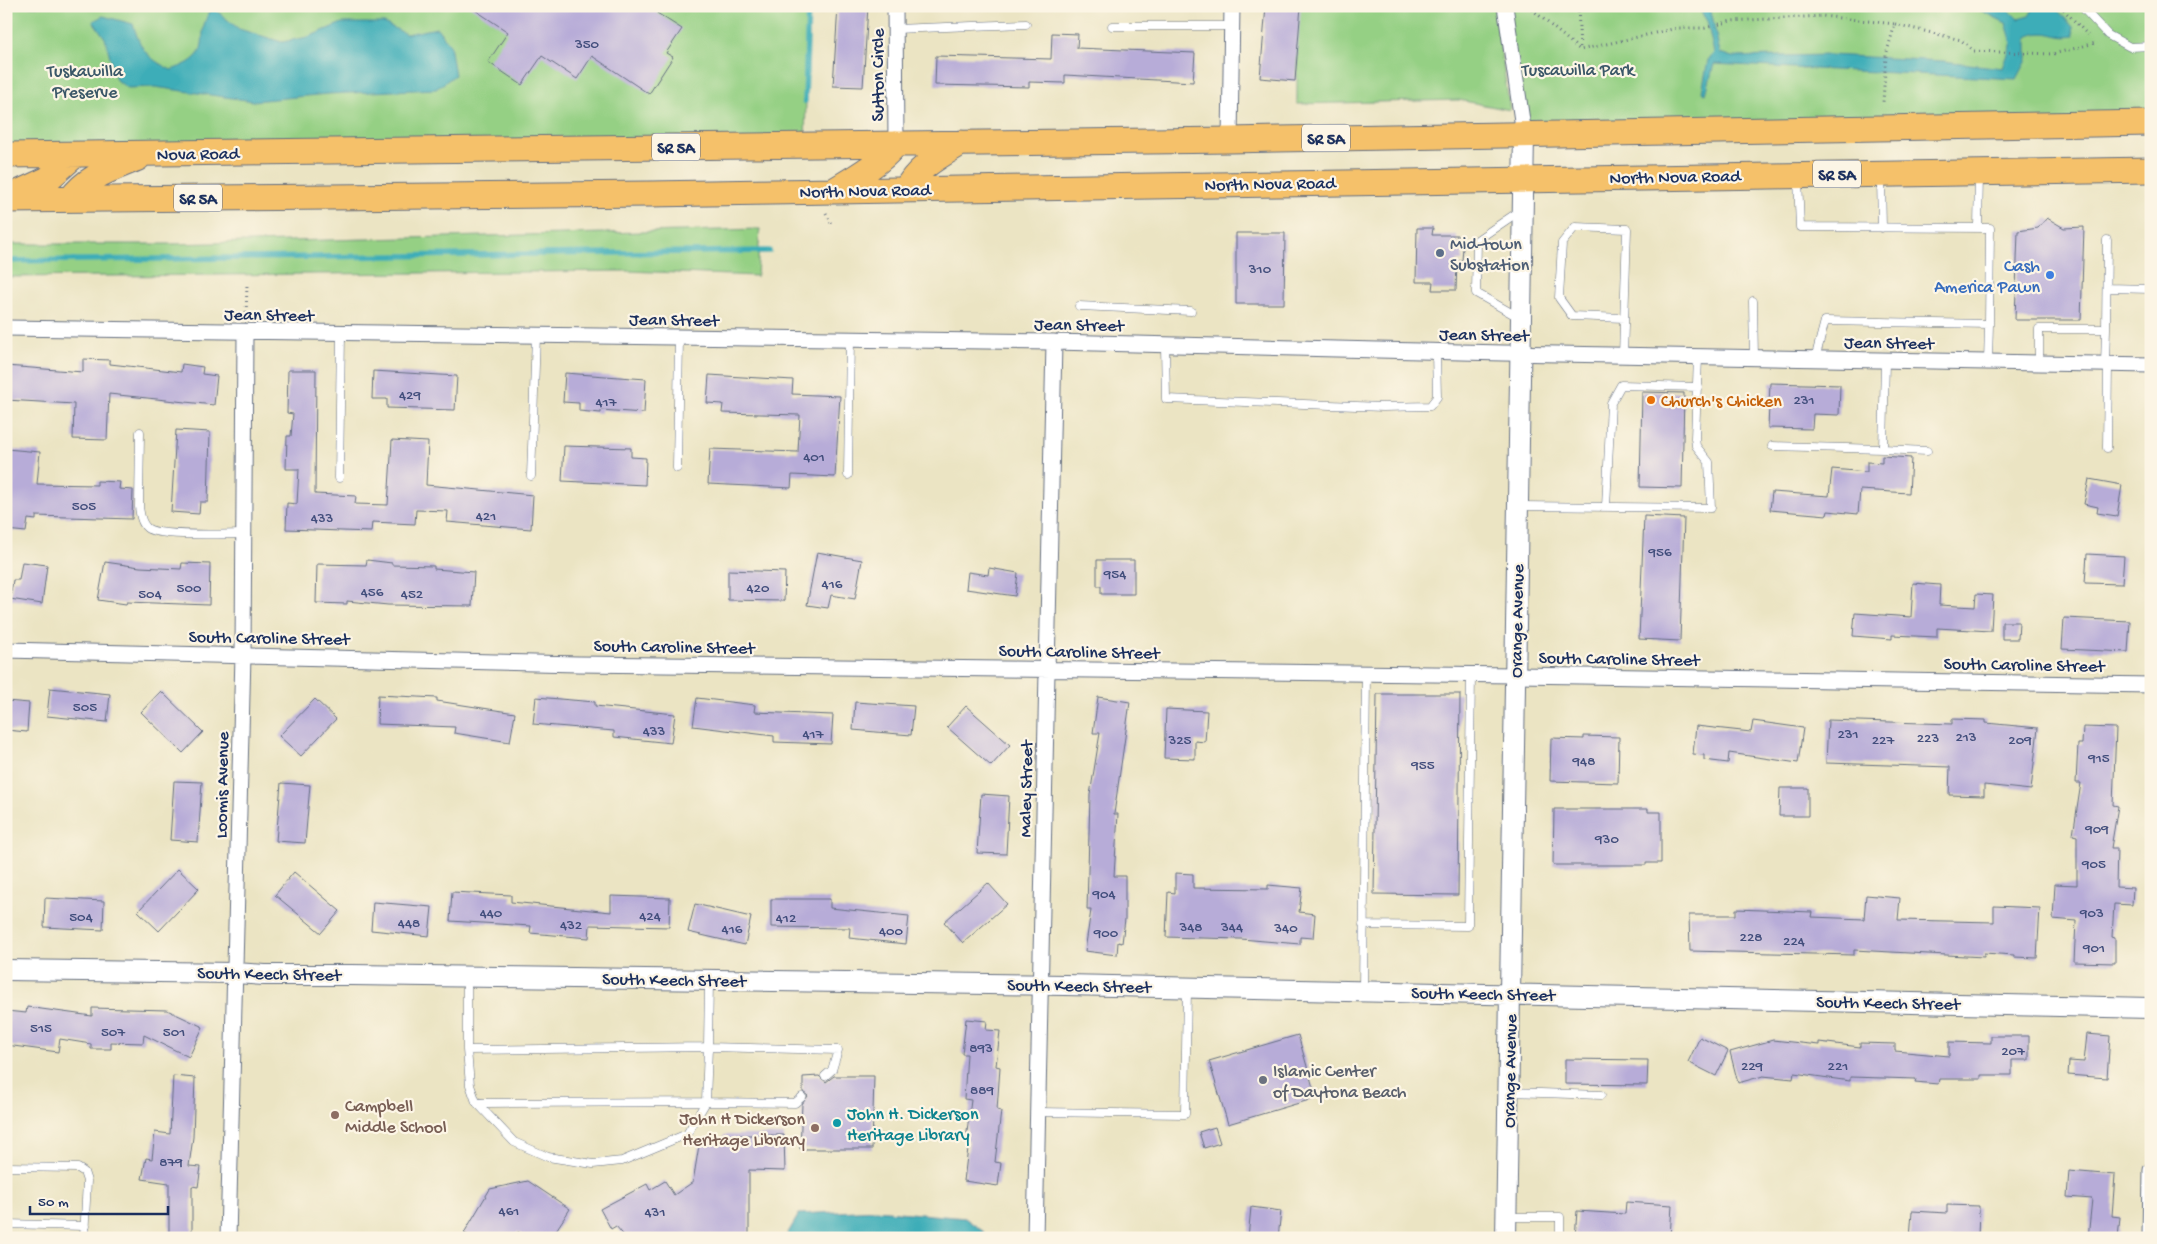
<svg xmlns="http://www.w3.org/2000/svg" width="2157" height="1244" font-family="'Gochi Hand',sans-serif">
<rect width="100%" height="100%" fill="#fcf5e5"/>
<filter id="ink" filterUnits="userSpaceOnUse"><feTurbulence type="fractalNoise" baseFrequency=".02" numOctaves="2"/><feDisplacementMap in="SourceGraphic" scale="10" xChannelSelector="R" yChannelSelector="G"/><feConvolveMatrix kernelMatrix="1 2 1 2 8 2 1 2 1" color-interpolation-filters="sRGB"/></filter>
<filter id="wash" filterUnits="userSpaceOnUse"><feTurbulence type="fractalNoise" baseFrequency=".0096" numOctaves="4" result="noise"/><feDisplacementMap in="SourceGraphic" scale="20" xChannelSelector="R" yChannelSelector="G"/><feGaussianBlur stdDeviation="1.12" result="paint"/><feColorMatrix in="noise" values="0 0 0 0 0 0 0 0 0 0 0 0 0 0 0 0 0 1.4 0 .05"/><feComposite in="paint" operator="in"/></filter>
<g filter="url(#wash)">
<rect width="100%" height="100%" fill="#ebe4c3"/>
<path fill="#95d084" stroke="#588071" d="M6,6H808L805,145L6,156Z
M1297,6H1494L1510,110L1459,100L1297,104Z
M1505,6H2151V124L1524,134Z
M760,229L757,276L627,271L6,277V244H171Z"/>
<path fill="#3cadb8" stroke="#2c6e8b" d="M1697,6H1710L1720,53L1732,57L1830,55L1943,61L2003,68L2012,43L2006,23L1980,10V6H2005L2018,19L2029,16L2035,6H2054L2073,27L2074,36C2055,40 2049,27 2027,37V60L2017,79L1714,64L1706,94L1702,92L1708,60L1714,53L1707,21Z
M213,8L239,29L282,42L308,37L342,23H384L406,34L437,28L450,45L455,75L436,89L328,94L253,101L155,87L128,88L116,80L105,38L93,21L103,16L133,24C141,50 146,57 171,70C221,54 190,35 213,8Z
M876,1210L965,1218L984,1232V1238H785L799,1214Z"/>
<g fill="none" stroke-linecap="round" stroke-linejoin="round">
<path stroke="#3cadb8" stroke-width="5.5" d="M805,101L808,6
M6,261L769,251"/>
</g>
<g id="blocks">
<path fill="#b7acd8" d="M469,6H661L657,13L682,29L666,53L673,57L649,94L592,56L577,79L542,56L522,85L488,62L508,32Z
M838,6H868L863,87L833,86Z
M1266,6H1301L1295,81L1260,78Z
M1052,33L1078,34L1077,48L1195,53L1193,82L1065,75V83L1029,82V87L935,85L936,56L1051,59Z
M2047,218L2064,228L2084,227L2081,320H2015L2018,231L2038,228Z
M1417,228H1433L1432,235H1457V245L1463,246L1462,261H1457L1456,290H1432L1433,282H1416Z
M1236,233H1285L1284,304H1236Z
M83,359L110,360V364L181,372L182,364L203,367L202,374L217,376L214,405L109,394L107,440L73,439L74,404L6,400V366L83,372Z
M288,370H316L315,494L356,496L355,504L388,505L392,440L428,442L426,485L533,495L531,529L447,522L448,511L416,510L415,524L372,522L371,532L286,529L287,503L297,504L299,469H286L287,436H291L293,414L287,413Z
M373,371L457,376L455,410L387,408V399H372Z
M565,373L646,379L644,413L601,410V413L579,411V403L563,402Z
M709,375L793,380L792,394L840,396L835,477L792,475L791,488L708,484L710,449L798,452L800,415L722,413L723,404L707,403Z
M1770,383L1840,385L1839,415L1813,414L1812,429L1768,428Z
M1642,392L1684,393L1682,488L1640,487Z
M176,430L210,432L208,502H200L199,514L171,512Z
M564,446L631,448V457L646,458L645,485L562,481Z
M6,449L40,452L37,484L97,485V481L120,482L119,489L133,490L132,519L36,516V520L28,519L26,532L6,530Z
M1882,456L1911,458L1909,493L1860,490L1858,514L1828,511L1827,515L1770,510L1772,492L1829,496L1832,469L1867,472V462L1882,463Z
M2089,479L2122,485L2117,516L2097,513L2098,507L2084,504Z
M1644,516L1684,518L1680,641L1639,639Z
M817,552L862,560L855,599L831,595L828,608L807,605Z
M2087,554L2124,556L2122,584L2085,583Z
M367,560L392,563V565L434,566V569L474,572L472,606L388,605L347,601V604L316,603L317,564L366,565Z
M1097,560H1134V594H1101V586H1097Z
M22,562L47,565L42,604L10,599L13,580H19Z
M105,562L140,567L181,569L182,563L210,564L209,605L127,602L126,604L98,600Z
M989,568L1018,573L1015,596L966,589L968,572L988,575Z
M728,570L785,572L784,601L728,600Z
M1913,583L1940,585L1939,605L1975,607L1976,594L1993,595L1991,631L1937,628V637L1892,635V639L1853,636L1855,613L1911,617Z
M2064,618L2130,621L2128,652L2062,649Z
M2002,622H2019L2018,639H2002Z
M50,688L110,694L107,722L47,716Z
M161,691L203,732L183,753L141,712Z
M1377,694H1460L1458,895L1374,894Z
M378,695L437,698V701L515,713L510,742L454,733L455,727L377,724Z
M536,697L595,702V706L675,714L671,743L614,737V731L533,724Z
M1098,697L1130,702L1114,814H1118L1114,876H1125V919L1122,943L1118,942L1117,955L1085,951L1091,910H1087L1090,795L1100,733H1093Z
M697,698L755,705L754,712L833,715L831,744L774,742V736L693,726Z
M315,699L336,719L301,756L279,736Z
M6,701L29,703L27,732L6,730Z
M855,702L914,706L911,735L853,730Z
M966,706L1010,745L991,766L947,727Z
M1166,709L1207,711L1205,742L1195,741V759L1164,758Z
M1952,719L1986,720V723L2038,728L2031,790L1984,785V796L1949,795L1950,767L1826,763L1828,720L1952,724Z
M1753,721L1803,728L1798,763L1729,753L1728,763L1704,760V755L1693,754L1696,726L1751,732Z
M2083,727L2116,728L2113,805L2118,806L2111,848H2117L2116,887L2133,888L2132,905L2114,904L2112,937L2115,938V963L2074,962L2076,921L2053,919L2055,884L2077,885V836L2073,835L2081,783H2076L2078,744H2082Z
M1584,736L1619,737L1618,783L1550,781L1551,738L1584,739Z
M174,781L202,782L198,842L170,840Z
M281,783L310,785L305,843L276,841Z
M1780,788H1808V816H1779Z
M981,794L1009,796L1006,854L977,853Z
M1554,809H1648V812H1661V863H1646V865H1553Z
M178,869L199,889L159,931L138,911Z
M294,872L340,911L321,933L275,895Z
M1175,873L1193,874V888L1268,889V885L1302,888L1299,912L1315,914L1313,938L1300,937V944L1241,939L1166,937L1168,892L1175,893Z
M988,883L1007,904L963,943L944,922Z
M452,892L511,895V902L611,912V896L670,898L669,927L590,925L589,938L530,933L531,926L450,921Z
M1866,895L1900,898L1898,920L1994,922V906L2040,908L2037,958L2014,957V955L1984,953V957L1854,950V955L1690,951L1689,915H1736V909L1812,912L1811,917L1864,919Z
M45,898L104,901L103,930L44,927Z
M771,899H830V908L909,916L906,944L849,938L850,928L771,927Z
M373,902L432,907L429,936L371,930Z
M695,904L751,917L745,945L688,932Z
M27,1007L92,1016V1008L167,1010L203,1027L189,1057L144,1035L143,1043L111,1042V1049H91V1044L60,1039L58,1052L6,1045V1011L26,1013Z
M966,1019L987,1021L986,1030L1000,1031L996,1066L1000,1067L997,1110L1001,1111L995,1162L1001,1163L998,1186L964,1181L969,1140H966L971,1100L964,1099L967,1054H962Z
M2087,1034L2110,1036L2107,1078L2068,1075L2069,1061L2084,1062Z
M1298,1035L1316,1098L1228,1124L1209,1061Z
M1991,1036H2029V1060H2012V1075H1981V1079H1939L1938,1084L1915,1082L1916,1079L1850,1077V1081L1794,1073L1793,1079L1763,1076L1738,1083L1730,1052L1773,1040L1819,1045V1042L1860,1047V1043L1895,1044V1051L1949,1056V1042L1991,1043Z
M1700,1037L1728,1051L1716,1076L1688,1062Z
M1565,1059L1648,1060L1647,1085L1565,1084Z
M173,1076L195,1078L193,1137L189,1166L201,1167L198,1187L192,1186V1238H169V1183L142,1179L146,1158L152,1159L155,1132L170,1134Z
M819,1076L826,1082L834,1076H874L872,1149H800L802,1104L808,1096L803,1092V1077Z
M1215,1127L1220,1143L1204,1148L1199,1132Z
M724,1135H784L785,1171L749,1170V1238H626L616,1226L611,1229L600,1209L647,1184L650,1190L665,1181L674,1195L693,1182L700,1139H723Z
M2069,1171L2115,1175L2112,1216L2120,1217L2118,1238H2088L2092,1199L2067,1197Z
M528,1181L570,1209L551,1238H528L518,1232L514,1238H472L464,1233L490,1189Z
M1626,1202L1672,1205L1670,1238H1575L1577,1211L1625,1214Z
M1947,1205L1979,1206L1978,1238H1910L1912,1211L1947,1213Z
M1251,1207L1281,1211L1278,1238H1248Z"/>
</g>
</g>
<g filter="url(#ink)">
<use href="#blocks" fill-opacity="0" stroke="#646e81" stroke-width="1"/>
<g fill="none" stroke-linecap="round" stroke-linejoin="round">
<defs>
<path id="service" d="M2081,6L2108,35L2130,47L2151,46
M1112,26H1231
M895,29L1026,24
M1881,178L1882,228
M1798,179L1800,227L1990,228L1989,324
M1978,228L1979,175
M2107,288L2151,289
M1753,301L1754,358
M1079,306L1191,311
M1520,318L1476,293L1477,240L1521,210
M1165,345L1166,399L1383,407L1430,406L1437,397L1436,352
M1623,356L1627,229L1575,227L1562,243L1559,298L1572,316L1624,318
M1815,359L1825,321L1989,324L1988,362
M2039,363V329H2106L2107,240
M2105,365L2106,329
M140,432L139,507C140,514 141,523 147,528C158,537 226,534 244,534
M1772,446L1883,449L1885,361
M2107,448L2108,365
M1883,449L1927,451
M677,468L679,338
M848,475L850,339
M531,476L536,336
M339,478L341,333
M1520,506L1711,508L1709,462L1696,446L1695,438L1698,357
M1606,507L1611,403L1621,385L1698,387
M1363,925L1468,926L1471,674
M467,978V1050L708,1047L709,982
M1363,991L1366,673
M467,1050L470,1085L476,1102L485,1103L706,1102L708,1047L838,1050L832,1070L825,1076
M1510,1092L1601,1095
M476,1102L514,1142L548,1157L593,1164L622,1161L687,1134L706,1102L795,1103L802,1097
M1037,1112L1185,1114L1187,989
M6,1167L78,1168L84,1172L87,1181L84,1238
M1508,1217H1560V1238
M6,1224L85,1226"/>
<path id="minor" d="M895,6L896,144
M1505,6L1524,134
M1230,140L1232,6
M6,328L1054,342L1503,353L2151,365
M6,650L578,664L1515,675L2151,685
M228,1238L243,655L245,332
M1035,1238L1054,342
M2150,1238L2151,1170"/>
<path id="tertiary" d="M6,970L235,973L265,975H352L1065,985L2151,1008
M1506,1238L1524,134"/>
<path id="primary" d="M6,155L1230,140L2151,123
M906,190C917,167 940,156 961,143
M833,191C856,177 878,165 896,144
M9,197L48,179L75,155
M71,199C87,176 112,169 138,158
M6,200L650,194L2151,170"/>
</defs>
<use href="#service" stroke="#646e81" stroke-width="9"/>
<use href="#minor" stroke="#646e81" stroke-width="17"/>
<use href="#tertiary" stroke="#646e81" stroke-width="22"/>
<use href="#primary" stroke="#646e81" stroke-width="27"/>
<path stroke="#646e81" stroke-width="3" stroke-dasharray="1 4" stroke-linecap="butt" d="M1528,6L1580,50L1677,28H1705L1731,21L1822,16L1895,24L1886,55L1883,102
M1578,6L1580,49
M2060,6L2088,35
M1895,24L1961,40L1974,51L2053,54L2095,43
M826,213L832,226
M246,317L247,284"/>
<use href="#service" stroke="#fff" stroke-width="8"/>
<use href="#minor" stroke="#fff" stroke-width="15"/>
<use href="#tertiary" stroke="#fff" stroke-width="20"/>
<use href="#primary" stroke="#f5c16b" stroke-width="25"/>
</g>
</g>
<circle fill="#5c6f8a" stroke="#fcf5e5" stroke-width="2" cx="1440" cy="253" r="5"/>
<circle fill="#3f7fe0" stroke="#fcf5e5" stroke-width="2" cx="2050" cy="275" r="5"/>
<circle fill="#e8710a" stroke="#fcf5e5" stroke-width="2" cx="1651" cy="400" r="5"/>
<circle fill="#6b7280" stroke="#fcf5e5" stroke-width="2" cx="1263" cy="1080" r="5"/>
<g fill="#8d6e63" stroke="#fcf5e5" stroke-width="2">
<circle cx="335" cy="1115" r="5"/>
<circle cx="815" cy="1128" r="5"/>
</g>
<circle fill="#0f9aa8" stroke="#fcf5e5" stroke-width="2" cx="837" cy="1123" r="5"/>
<g text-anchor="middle" stroke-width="4.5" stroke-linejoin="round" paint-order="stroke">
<g font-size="15" fill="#424e7c">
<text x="587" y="48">350</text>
<text x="1260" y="273">310</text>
<text x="410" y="399">429</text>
<text x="1804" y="404">231</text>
<text x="606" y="406">417</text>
<text x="814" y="461">401</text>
<text x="84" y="510">505</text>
<text x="486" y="520">421</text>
<text x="322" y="522">433</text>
<text x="1660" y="556">956</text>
<text x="1115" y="578">954</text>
<text x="832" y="588">416</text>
<text x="189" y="592">500</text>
<text x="758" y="592">420</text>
<text x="372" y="596">456</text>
<text x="150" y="598">504</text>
<text x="412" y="598">452</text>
<text x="85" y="711">505</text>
<text x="654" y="735">433</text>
<text x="813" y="738">417</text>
<text x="1848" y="738">231</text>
<text x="1966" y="741">213</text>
<text x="1928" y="742">223</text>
<text x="1180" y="744">325</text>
<text x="1883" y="744">227</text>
<text x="2020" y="744">209</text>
<text x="2099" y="762">915</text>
<text x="1584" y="765">948</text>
<text x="1423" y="769">955</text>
<text x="2097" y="833">909</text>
<text x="1607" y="843">930</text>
<text x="2094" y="868">905</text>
<text x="1104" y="898">904</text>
<text x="491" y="917">440</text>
<text x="2092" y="917">903</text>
<text x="650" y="920">424</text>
<text x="81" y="921">504</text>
<text x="786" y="922">412</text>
<text x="409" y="927">448</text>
<text x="571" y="929">432</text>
<text x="1191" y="931">348</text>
<text x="1232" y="931">344</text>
<text x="1286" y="932">340</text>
<text x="732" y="933">416</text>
<text x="891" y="935">400</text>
<text x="1106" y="937">900</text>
<text x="1751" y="941">228</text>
<text x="1794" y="945">224</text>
<text x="2094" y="952">901</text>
<text x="41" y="1032">515</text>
<text x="113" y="1036">507</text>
<text x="174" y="1036">501</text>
<text x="981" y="1052">893</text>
<text x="2013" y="1055">207</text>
<text x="1752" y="1070">229</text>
<text x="1838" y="1070">221</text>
<text x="982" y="1094">889</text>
<text x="171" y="1166">879</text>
<text x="509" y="1215">461</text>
<text x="655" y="1216">431</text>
</g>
<g fill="#fcf5e5" stroke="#5e6a86" stroke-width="1">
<rect x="1302" y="124.5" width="48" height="27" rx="4"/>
<rect x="652" y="133.5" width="48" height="27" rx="4"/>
<rect x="1813" y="160.5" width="48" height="27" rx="4"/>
<rect x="174" y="184.5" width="48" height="27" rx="4"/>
</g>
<g font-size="16" font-weight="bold" fill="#1b2f5e">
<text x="1326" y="144">SR 5A</text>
<text x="676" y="153">SR 5A</text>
<text x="1837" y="180">SR 5A</text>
<text x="198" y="204">SR 5A</text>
</g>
<g font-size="18" fill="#3a5768" stroke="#fcf5e5">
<text x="1578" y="75">Tuscawilla Park</text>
<text x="85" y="76">Tuskawilla<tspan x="85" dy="21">Preserve</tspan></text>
</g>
<g font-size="18" fill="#1b2f5e" stroke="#fcf5e5">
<text transform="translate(877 75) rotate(-90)" y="6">Sutton Circle</text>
<text transform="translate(198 153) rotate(-1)" y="6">Nova Road</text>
<text transform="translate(1675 176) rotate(-1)" y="6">North Nova Road</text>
<text transform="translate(1270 183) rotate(-1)" y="6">North Nova Road</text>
<text transform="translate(865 190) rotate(-1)" y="6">North Nova Road</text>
<text transform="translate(269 314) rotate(1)" y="6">Jean Street</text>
<text transform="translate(674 319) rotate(1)" y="6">Jean Street</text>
<text transform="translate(1079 324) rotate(1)" y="6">Jean Street</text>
<text transform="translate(1484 334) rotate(1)" y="6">Jean Street</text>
<text transform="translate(1889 342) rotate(1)" y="6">Jean Street</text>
<text transform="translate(1516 621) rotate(-89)" y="6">Orange Avenue</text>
<text transform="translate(269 637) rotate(1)" y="6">South Caroline Street</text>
<text transform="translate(674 646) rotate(1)" y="6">South Caroline Street</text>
<text transform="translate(1079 651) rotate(1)" y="6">South Caroline Street</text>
<text transform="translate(1619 658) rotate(1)" y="6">South Caroline Street</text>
<text transform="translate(2024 664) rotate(1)" y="6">South Caroline Street</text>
<text transform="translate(221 785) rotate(-89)" y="6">Loomis Avenue</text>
<text transform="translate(1025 789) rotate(-89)" y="6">Maley Street</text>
<text transform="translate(269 973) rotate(1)" y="6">South Keech Street</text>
<text transform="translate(674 979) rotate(1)" y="6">South Keech Street</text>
<text transform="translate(1079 985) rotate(1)" y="6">South Keech Street</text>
<text transform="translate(1483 993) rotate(1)" y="6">South Keech Street</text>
<text transform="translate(1888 1002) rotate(1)" y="6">South Keech Street</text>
<text transform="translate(1509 1071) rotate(-89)" y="6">Orange Avenue</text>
</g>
<g font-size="18" fill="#4e5e75" stroke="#fcf5e5" text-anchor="start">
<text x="1450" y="249">Mid-town<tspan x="1450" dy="21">Substation</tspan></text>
</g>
<g font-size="18" fill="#366cbe" stroke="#fcf5e5" text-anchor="end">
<text x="2040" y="271">Cash<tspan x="2040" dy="21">America Pawn</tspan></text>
</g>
<g font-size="18" fill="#c56008" stroke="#fcf5e5" text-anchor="start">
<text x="1661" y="406">Church's Chicken</text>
</g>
<g font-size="18" fill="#5b616d" stroke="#fcf5e5" text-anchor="start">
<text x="1273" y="1076">Islamic Center<tspan x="1273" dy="21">of Daytona Beach</tspan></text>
</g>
<g font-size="18" fill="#785e54" stroke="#fcf5e5" text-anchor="start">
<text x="345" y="1111">Campbell<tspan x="345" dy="21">Middle School</tspan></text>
<text x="805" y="1124" text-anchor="end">John H Dickerson<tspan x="805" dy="21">Heritage Library</tspan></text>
</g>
<g font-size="18" fill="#0d838f" stroke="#fcf5e5" text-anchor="start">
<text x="847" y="1119">John H. Dickerson<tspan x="847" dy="21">Heritage Library</tspan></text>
</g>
</g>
<rect width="2157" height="1244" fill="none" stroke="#fcf5e5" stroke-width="25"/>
<path d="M30 1206v8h138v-8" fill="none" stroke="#1b2f5e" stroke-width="2.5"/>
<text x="38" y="1206" font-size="15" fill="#1b2f5e" stroke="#fcf5e5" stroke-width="4" paint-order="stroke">50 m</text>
</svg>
